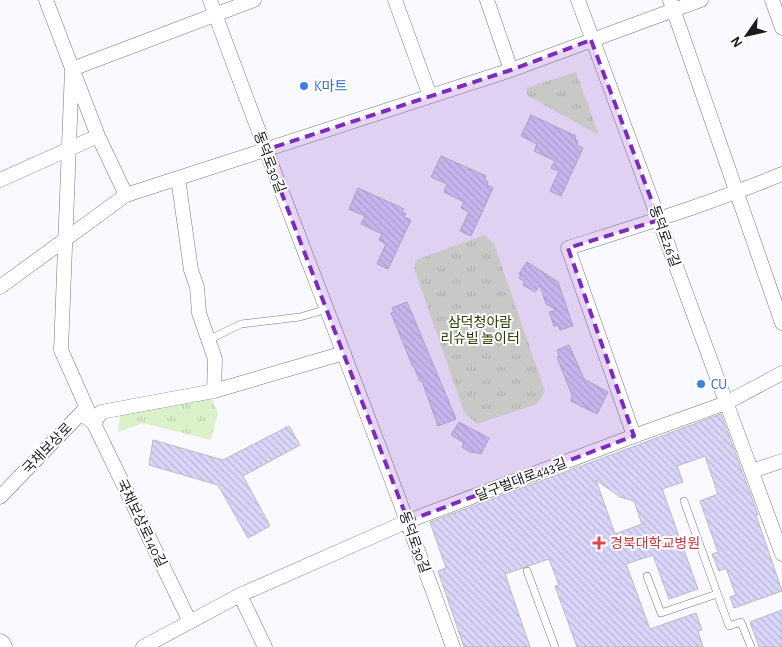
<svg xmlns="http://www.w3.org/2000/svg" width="782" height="647" font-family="'Alegreya Sans','Noto Sans KR',sans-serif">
<defs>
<pattern id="park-tufts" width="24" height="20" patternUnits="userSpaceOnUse" patternTransform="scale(1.25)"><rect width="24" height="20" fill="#dbf1c9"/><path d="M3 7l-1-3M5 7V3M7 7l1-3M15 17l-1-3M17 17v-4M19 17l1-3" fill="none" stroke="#bbceac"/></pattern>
<pattern id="building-back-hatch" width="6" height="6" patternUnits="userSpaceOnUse" patternTransform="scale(1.25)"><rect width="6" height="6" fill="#d9d6f9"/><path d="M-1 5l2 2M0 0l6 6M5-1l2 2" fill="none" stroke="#bab7d5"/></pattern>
</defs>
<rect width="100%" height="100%" fill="#f9f9ff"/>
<path fill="url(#park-tufts)" d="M576,72L599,135L528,96L526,88Z
M484,235L494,244L545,391L537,404L477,424L464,412L414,268L416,260Z
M209,392L218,413L211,440L143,423L118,432L120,415Z"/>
<path fill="url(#building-back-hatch)" stroke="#bbbac3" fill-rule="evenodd" d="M531,115L576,136L575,139L578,141L577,145L583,148L561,196L550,191L559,171L551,168L555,161L534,151L537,144L521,136Z
M441,156L486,176L485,180L488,182L487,185L493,188L471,236L460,231L469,212L461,208L464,202L444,192L447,184L431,177Z
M358,188L404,209L402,212L406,214L404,217L411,220L388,269L377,264L386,244L379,240L382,234L361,224L365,216L349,209Z
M527,262L558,282L573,326L560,330L558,325L554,326L549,312L556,310L546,304L540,285L535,292L523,285L525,282L519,278L521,275L519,274Z
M407,302L456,419L438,426L422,381H420L414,367H413L391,313L394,312L392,308Z
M569,345L584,379L608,392L597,414L571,401L572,395L557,357L559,356L557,350Z
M721,414L758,515H756L782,591L734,608L730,597L736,595L726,568L719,571L712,554L718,552L700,501L718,494L705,456L677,466L683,482L662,489L698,589L669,599L653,555L626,564L650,629L696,613L702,630L698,631L703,647H577L555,586L559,585L549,559L505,574L530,647H464L438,571L446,568L430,522ZM596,480L620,497L634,501L642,524L615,534Z
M459,422L489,438L481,454L473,452L472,453L462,447L464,443L451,435Z
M289,426L300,445L243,476L270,526L248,538L218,485L149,465L153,440L223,460Z
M782,610V647H759L750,622Z"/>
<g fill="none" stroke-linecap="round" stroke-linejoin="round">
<defs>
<path id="lane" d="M208,340L241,324L300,317L327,309
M684,501L729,626L741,622L751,647
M527,571L555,647
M647,576L661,613L717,594"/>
<path id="street" d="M46,0L98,136L126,195
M210,0C289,217 376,430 453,647
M395,0L430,96
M487,0L511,70
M578,0L782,554
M670,0L782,323
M772,0L782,28
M178,178L191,270L197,287L199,313L215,359L214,391
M0,180L98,136
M0,287L126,195L511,70L701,0
M94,424L101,412L214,391L344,353
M634,436L568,248C640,225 712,203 782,174
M752,471L782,461
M0,497L81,413L92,422
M240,595L265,647
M190,622L94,424L61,350L72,69L254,0
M143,647L240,595L408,521L634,436L726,403L782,373"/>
<path id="secondary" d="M0,644L2,647"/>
</defs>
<use href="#lane" stroke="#77767e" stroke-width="8"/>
<use href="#street" stroke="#77767e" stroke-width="15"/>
<use href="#secondary" stroke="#77767e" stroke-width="21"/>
<use href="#lane" stroke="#fff" stroke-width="7"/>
<use href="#street" stroke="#fff" stroke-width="14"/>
<use href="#secondary" stroke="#fff" stroke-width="20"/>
</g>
<path fill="#7b2cbf" fill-opacity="0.2" stroke="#7b2cbf" stroke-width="4" stroke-dasharray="10 6" stroke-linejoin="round" d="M591,40L659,220L568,248L634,436L408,521L265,150L511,70Z"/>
<g fill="#3f7fe0" stroke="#fff" stroke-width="2">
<circle cx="304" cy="86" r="5"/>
<circle cx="701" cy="384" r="5"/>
</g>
<path fill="#e0444e" stroke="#fff" stroke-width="2" d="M596.5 535.5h5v5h5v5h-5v5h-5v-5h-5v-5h5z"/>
<g text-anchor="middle" stroke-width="4" stroke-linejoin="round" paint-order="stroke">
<g font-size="14" fill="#366cbe" stroke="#fff" text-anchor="start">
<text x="314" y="91">K마트</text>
<text x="711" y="389">CU</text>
</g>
<g font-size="14" fill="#1b1b1e" stroke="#fff">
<text transform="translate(270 162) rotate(69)" y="5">동덕로30길</text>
<text transform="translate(665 236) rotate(70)" y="5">동덕로26길</text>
<text transform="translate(47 448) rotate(-46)" y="5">국채보상로</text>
<text transform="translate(521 479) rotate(-21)" y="5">달구벌대로443길</text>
<text transform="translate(142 523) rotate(64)" y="5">국채보상로140길</text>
<text transform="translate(415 542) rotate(70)" y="5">동덕로30길</text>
</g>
<g font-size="14" fill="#253e01" stroke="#fff">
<text x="480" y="327">삼덕청아람<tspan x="480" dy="16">리슈빌 놀이터</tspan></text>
</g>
<g font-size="14" fill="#be3a42" stroke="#fff" text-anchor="start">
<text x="610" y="548">경북대학교병원</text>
</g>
</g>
<g transform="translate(747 35) rotate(236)" stroke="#ffffff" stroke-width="4" paint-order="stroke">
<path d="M0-4L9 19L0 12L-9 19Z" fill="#1b1b1e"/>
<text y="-8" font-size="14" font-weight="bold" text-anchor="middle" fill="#1b1b1e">N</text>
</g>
</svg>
